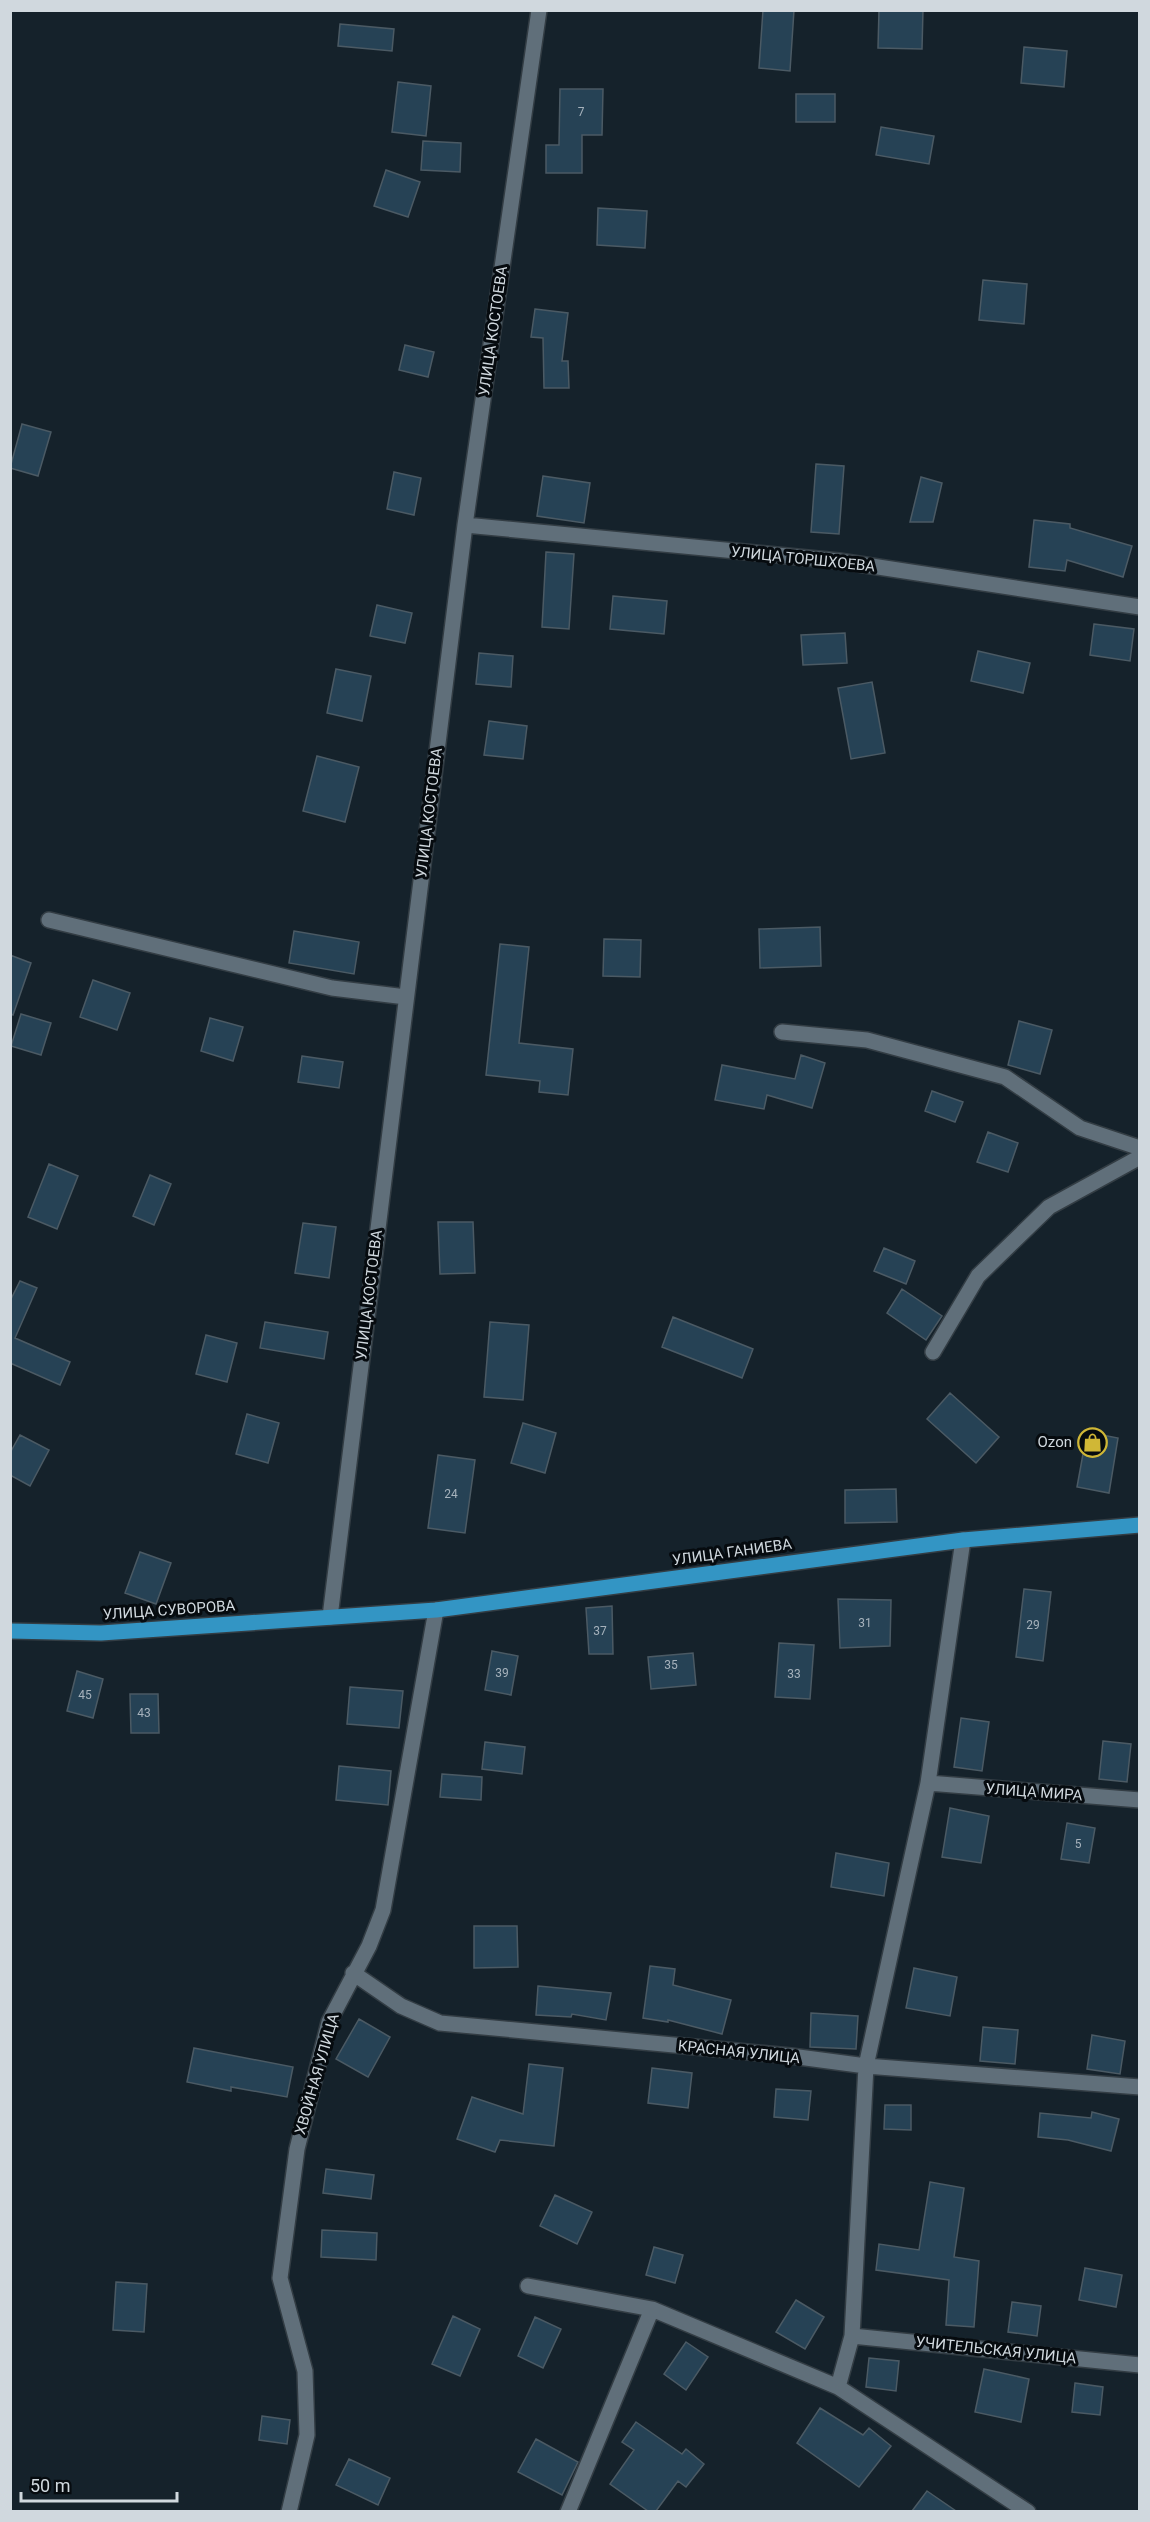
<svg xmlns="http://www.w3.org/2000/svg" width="1150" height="2522" font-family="Roboto,sans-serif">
<rect width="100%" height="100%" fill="#15222b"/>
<path fill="#264255" stroke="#4b5a64" stroke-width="1.5" d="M763,10H794L790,71L759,68Z
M879,10H923L922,49L878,48Z
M340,24L394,29L392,51L338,46Z
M1024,47L1067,51L1064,87L1021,83Z
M398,82L431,86L426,136L392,132Z
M560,89H603L602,135H582V173H546V145H559Z
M796,94H835V122H796Z
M881,127L934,136L929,164L876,155Z
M423,141L461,143L460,172L421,170Z
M386,170L420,182L408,217L374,206Z
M598,208L647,211L645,248L597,245Z
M983,280L1027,284L1024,324L979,320Z
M535,309L568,313L562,361H568L569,388H544L543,338L531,337Z
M405,345L434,352L428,377L399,370Z
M22,424L51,432L38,476L10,468Z
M816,464L844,466L839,534L811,532Z
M394,472L421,478L414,515L387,509Z
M543,476L590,483L584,523L537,516Z
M921,477L942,483L933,522H910Z
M1034,520L1070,524V528L1132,546L1123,577L1067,560L1065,571L1029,567Z
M546,552L574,554L569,629L542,627Z
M613,596L667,601L664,634L610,629Z
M377,605L412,613L405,643L370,636Z
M1094,624L1134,629L1130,661L1090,655Z
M845,633L847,663L803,665L801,635Z
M978,651L1030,663L1023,693L971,681Z
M479,653L513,656L511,687L476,684Z
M336,669L371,676L362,721L327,713Z
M872,682L885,753L851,759L838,688Z
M489,721L527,726L523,759L484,755Z
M317,756L359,767L345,822L303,811Z
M820,927L821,966L760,968L759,929Z
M294,931L359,942L354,974L289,963Z
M604,939L641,940L640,977L603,976Z
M500,944L529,947L519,1043L573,1049L568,1095L539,1092L540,1081L486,1075Z
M10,955L31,963L13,1015L10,1014Z
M93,980L130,993L117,1030L80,1017Z
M21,1014L51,1023L41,1055L11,1046Z
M210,1018L243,1027L233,1061L201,1051Z
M1019,1021L1052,1030L1040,1074L1008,1065Z
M801,1055L825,1063L812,1108L767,1095L764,1109L715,1100L722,1065L795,1079Z
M302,1056L343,1062L339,1088L298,1082Z
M932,1091L963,1102L955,1122L925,1111Z
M988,1132L1018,1143L1008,1172L977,1162Z
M49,1164L78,1176L57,1229L28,1217Z
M150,1175L171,1184L154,1225L133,1216Z
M438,1222H473L475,1273L440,1274Z
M303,1223L336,1227L329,1278L295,1273Z
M884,1248L915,1261L906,1284L874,1271Z
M20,1281L37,1288L15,1338L70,1362L60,1385L10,1363V1301Z
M902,1289L942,1316L926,1340L887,1313Z
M673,1317L753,1349L742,1378L662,1347Z
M265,1322L328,1332L324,1359L260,1348Z
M490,1322L529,1325L523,1400L484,1397Z
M206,1335L237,1343L227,1382L196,1374Z
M950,1393L999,1437L976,1463L927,1419Z
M247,1414L279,1423L268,1463L236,1454Z
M523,1423L556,1433L545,1473L511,1463Z
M1087,1432L1118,1438L1109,1493L1077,1487Z
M20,1435L49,1450L30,1486L10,1475V1453Z
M438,1455L475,1460L465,1533L428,1528Z
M896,1489L897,1522L845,1523V1490Z
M140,1552L171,1563L156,1604L125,1593Z
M1024,1589L1051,1592L1043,1661L1016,1657Z
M838,1599L891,1600L890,1646L840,1648Z
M612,1606L613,1654H589L586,1608Z
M779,1643L814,1645L810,1699L775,1697Z
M492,1651L518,1656L511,1695L485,1690Z
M693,1653L696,1685L651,1689L648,1657Z
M77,1671L103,1679L93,1718L67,1711Z
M350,1687L403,1691L399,1728L347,1724Z
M130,1694H158L159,1733H131Z
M961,1718L989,1722L982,1771L954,1767Z
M1103,1741L1131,1744L1127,1782L1099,1779Z
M485,1742L525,1747L522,1774L482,1769Z
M339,1766L391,1771L388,1805L336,1800Z
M442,1774L482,1777L481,1800L440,1797Z
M950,1808L989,1816L981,1863L942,1857Z
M1067,1823L1095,1828L1089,1863L1061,1859Z
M836,1853L889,1863L884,1896L831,1887Z
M474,1926H517L518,1967L474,1968Z
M650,1966L675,1969L673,1985L731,2000L722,2034L668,2020V2022L643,2018Z
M914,1968L957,1977L950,2016L906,2008Z
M538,1986L611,1993L606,2020L572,2014L571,2017L536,2015Z
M811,2013L858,2016L856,2049L810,2047Z
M359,2019L390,2037L368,2077L336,2059Z
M983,2027L1018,2030L1015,2064L980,2061Z
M1092,2035L1125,2041L1120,2074L1087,2069Z
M194,2048L293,2067L287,2097L231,2087V2091L187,2082Z
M529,2064L563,2068L554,2146L500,2140L495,2152L457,2139L472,2097L523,2114Z
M652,2068L692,2073L688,2108L648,2103Z
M776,2089L811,2091L808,2120L774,2117Z
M885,2105H911V2130L884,2129Z
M1092,2112L1119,2119L1111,2151L1068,2140L1038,2137L1040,2113L1091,2118Z
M326,2169L374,2175L371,2199L323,2193Z
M930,2182L964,2188L954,2257L979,2261L974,2327L946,2325L949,2280L876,2270L879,2244L919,2250Z
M555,2195L592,2212L577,2244L540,2226Z
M322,2230L377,2233L376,2260L321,2257Z
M654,2247L683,2255L675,2283L646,2275Z
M1085,2268L1122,2275L1116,2307L1079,2300Z
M116,2282L147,2284L144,2332L113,2330Z
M796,2300L824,2317L805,2349L776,2332Z
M1012,2302L1041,2306L1037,2336L1008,2332Z
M453,2316L480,2329L460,2376L432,2364Z
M535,2317L561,2329L543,2368L518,2356Z
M686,2342L708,2357L686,2390L664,2374Z
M869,2358L899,2361L896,2391L866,2387Z
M984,2369L1029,2379L1021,2422L975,2412Z
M1075,2383L1103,2387L1100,2415L1072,2412Z
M820,2408L863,2435L869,2428L891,2446L859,2487L797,2443Z
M262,2416L290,2420L287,2444L259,2440Z
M636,2422L682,2454L686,2449L704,2464L686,2487L678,2481L656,2511H648L610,2484L634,2450L622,2442Z
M536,2439L578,2462L562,2495L518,2472Z
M349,2459L390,2478L378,2505L336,2485Z
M927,2491L956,2511H912Z"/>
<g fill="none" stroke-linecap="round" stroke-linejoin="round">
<defs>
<path id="minor" d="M465,525L839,561L1140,607
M49,920L332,988L406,997
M782,1032L867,1040L1005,1077L1080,1128L1140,1148
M933,1352L978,1276L1049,1207L1140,1157
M330,1617L465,525L539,10
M928,1783L1140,1800
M353,1973L401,2006L440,2023L791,2056L866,2066L1140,2087
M528,2286L652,2309L838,2387L1028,2512
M852,2336L1140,2365
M838,2387L852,2336L866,2066L928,1783L963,1540
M289,2512L307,2435L305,2371L280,2278L297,2149L329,2022L369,1946L383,1910L436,1610
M568,2512L652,2309"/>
<path id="major" d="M10,1631L101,1633L436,1610L963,1540L1140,1525"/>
</defs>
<use href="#minor" stroke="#333d44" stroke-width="18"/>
<use href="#major" stroke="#333d44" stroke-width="18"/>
<use href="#minor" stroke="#606f7a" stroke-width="15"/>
<use href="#major" stroke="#3395c4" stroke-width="15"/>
</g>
<defs>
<symbol id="shop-ring" viewBox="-11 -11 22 22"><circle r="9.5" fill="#060b0f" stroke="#d0b736" stroke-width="1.5"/><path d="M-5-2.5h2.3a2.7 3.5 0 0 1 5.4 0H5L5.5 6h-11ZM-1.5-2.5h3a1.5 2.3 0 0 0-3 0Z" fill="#d0b736"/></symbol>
</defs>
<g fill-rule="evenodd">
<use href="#shop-ring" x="1076" y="1426" width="33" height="33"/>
</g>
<g text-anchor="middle" stroke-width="6" stroke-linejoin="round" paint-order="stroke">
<g font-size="12" fill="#a6b2bc">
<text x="581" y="116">7</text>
<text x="451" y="1498">24</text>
<text x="865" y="1627">31</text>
<text x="1033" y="1629">29</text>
<text x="600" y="1635">37</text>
<text x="671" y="1669">35</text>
<text x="502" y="1677">39</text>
<text x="794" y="1678">33</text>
<text x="85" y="1699">45</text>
<text x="144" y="1717">43</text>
<text x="1078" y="1848">5</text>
</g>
<g font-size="15" fill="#d0d8de" stroke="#060b0f">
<text transform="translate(493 331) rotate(-82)" y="5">УЛИЦА КОСТОЕВА</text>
<text transform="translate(803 559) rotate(6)" y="5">УЛИЦА ТОРШХОЕВА</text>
<text transform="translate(429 813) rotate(-83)" y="5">УЛИЦА КОСТОЕВА</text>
<text transform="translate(369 1295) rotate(-83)" y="5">УЛИЦА КОСТОЕВА</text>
<text transform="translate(732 1552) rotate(-8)" y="5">УЛИЦА ГАНИЕВА</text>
<text transform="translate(169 1610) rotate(-4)" y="5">УЛИЦА СУВОРОВА</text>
<text transform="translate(1034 1792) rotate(4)" y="5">УЛИЦА МИРА</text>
<text transform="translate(739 2052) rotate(6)" y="5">КРАСНАЯ УЛИЦА</text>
<text transform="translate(317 2074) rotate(-74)" y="5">ХВОЙНАЯ УЛИЦА</text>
<text transform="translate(996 2350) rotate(6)" y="5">УЧИТЕЛЬСКАЯ УЛИЦА</text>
</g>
<g font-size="15" fill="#d0d8de" stroke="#060b0f" text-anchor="end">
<text x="1072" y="1447">Ozon</text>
</g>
</g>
<rect width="1150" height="2522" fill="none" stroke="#d0d8de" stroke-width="24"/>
<path d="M21 2492v9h156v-9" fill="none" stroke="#d0d8de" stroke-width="3"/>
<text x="30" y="2492" font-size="18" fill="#d0d8de" stroke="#060b0f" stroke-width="4.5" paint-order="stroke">50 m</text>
</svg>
